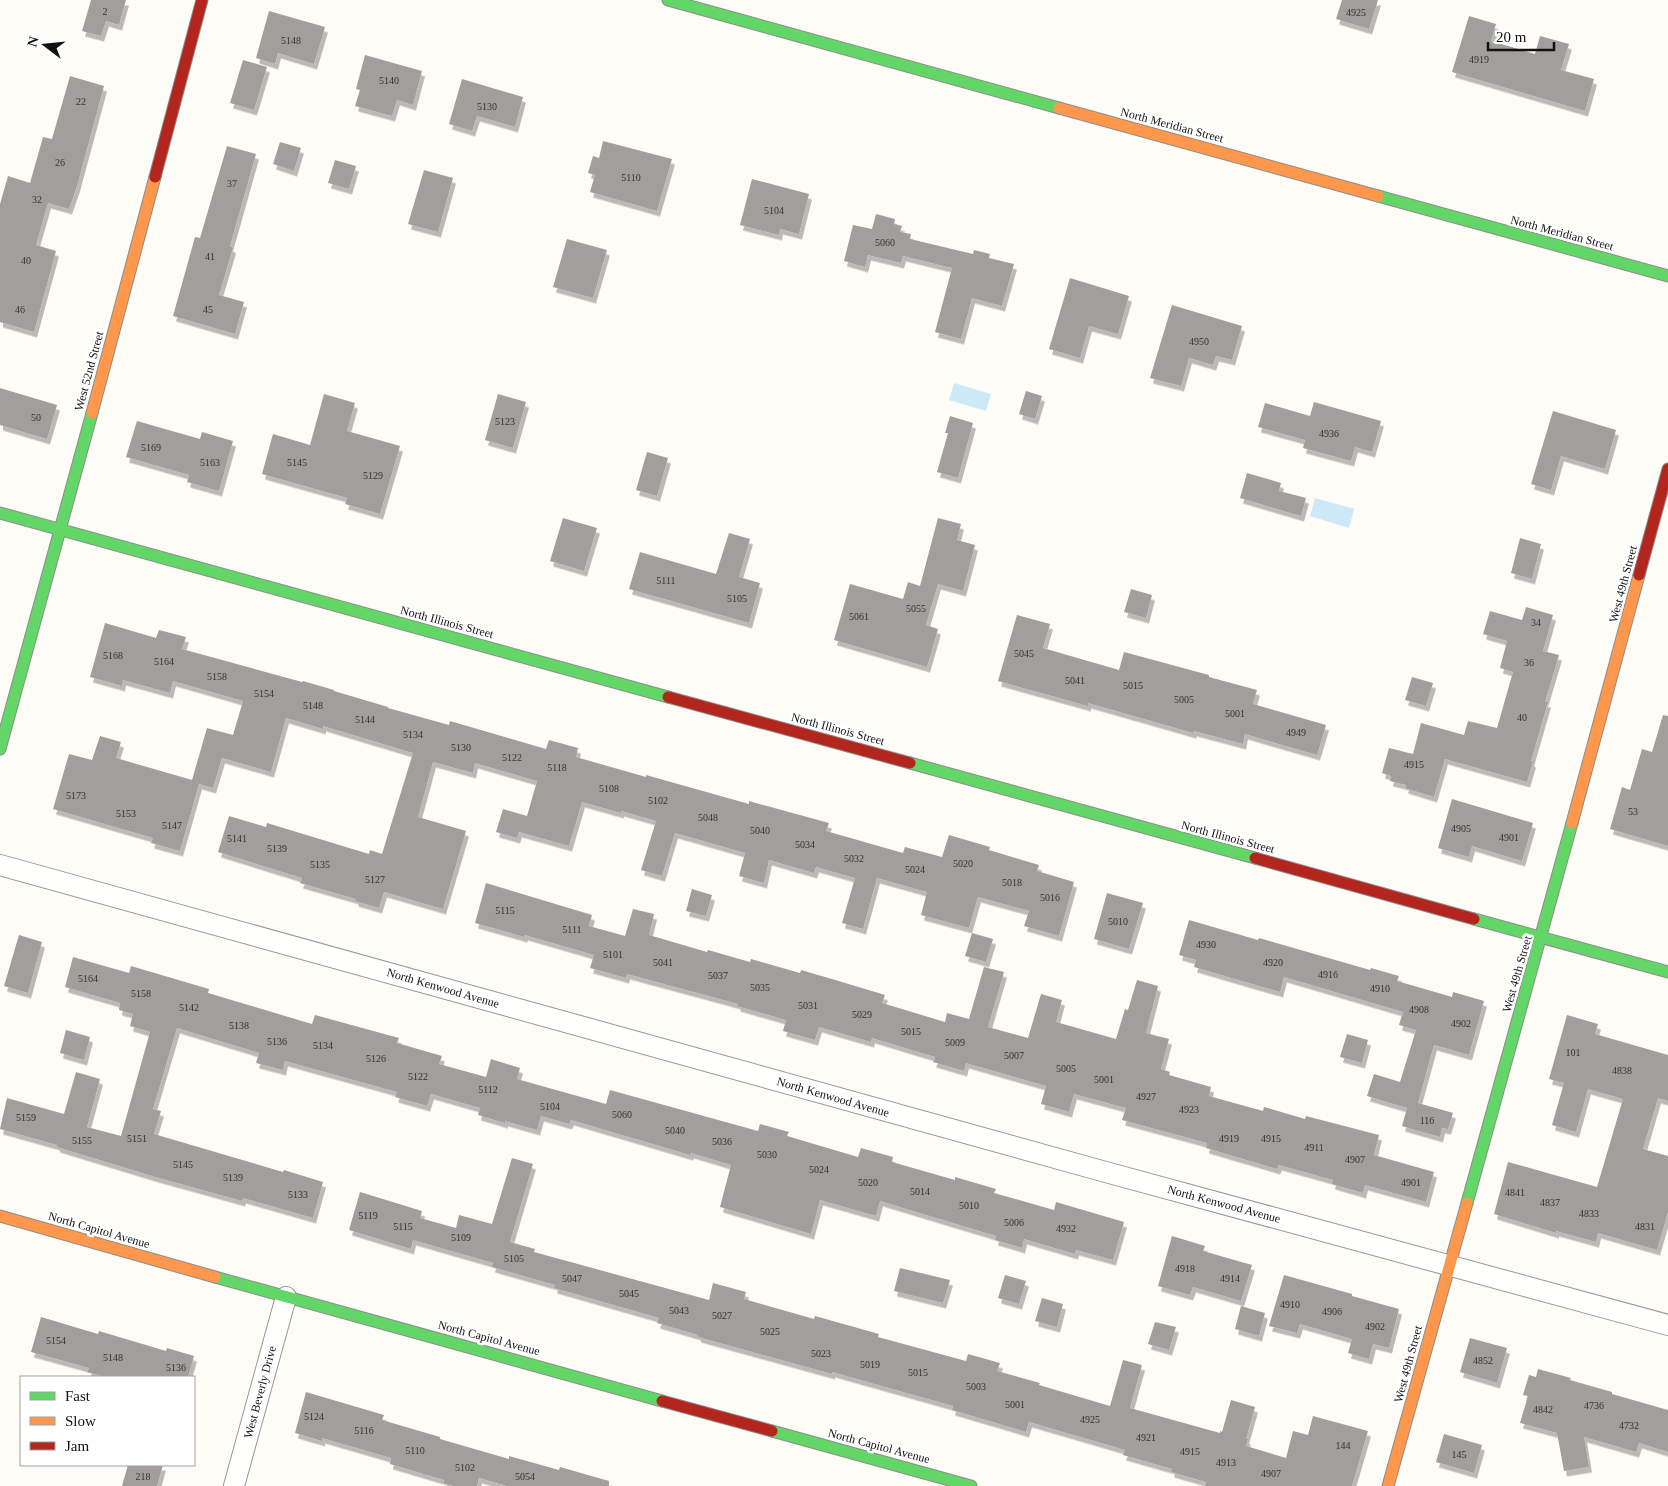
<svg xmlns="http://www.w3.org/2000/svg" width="1668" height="1486" font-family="'Times New Roman',serif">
<defs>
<filter id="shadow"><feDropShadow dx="3" dy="5.5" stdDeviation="0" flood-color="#0004"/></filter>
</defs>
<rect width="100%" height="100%" fill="#fdfcf7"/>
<path fill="#cde8f7" d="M954,383L991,394L986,411L949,400Z
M1315,498L1354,509L1349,528L1310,516Z"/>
<path fill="#a19f9c" filter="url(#shadow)" d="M91,0H126L119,25L106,21L101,36L82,31Z
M1342,0H1378L1369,29L1336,19Z
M269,11L325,27L314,64L278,53L275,64L256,58Z
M1469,16L1496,24L1491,41L1535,54L1540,36L1569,44L1561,70L1594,79L1585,111L1452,72Z
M365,55L422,71L413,105L397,100L392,116L355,106L360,90L356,89Z
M243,60L267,67L254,110L230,103Z
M70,76L104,86L77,186L69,209L48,203L36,245L56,251L34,332L0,322V204L8,176L30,183L43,137L52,139Z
M462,79L523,97L515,127L477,116L472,131L449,124Z
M603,141L672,159L657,211L590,192L595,175L588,173L593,156L599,158Z
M280,142L301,148L294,171L273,164Z
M227,146L256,154L230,246L233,248L219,295L244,302L235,334L173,316L195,237L200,238Z
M335,160L356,166L349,189L328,183Z
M424,170L453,178L438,232L408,224Z
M752,179L809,194L799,234L780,229L779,235L740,225Z
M876,214L895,219L894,224L902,226L900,232L911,234L910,239L973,254L974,250L990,254L989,258L1014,264L1002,306L972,298L961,339L935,332L952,268L903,256L901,263L868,255L865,267L844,261L853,225L872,229Z
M567,239L607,250L593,298L553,287Z
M1070,278L1129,296L1118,334L1089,326L1080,358L1049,349Z
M1172,305L1242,326L1232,360L1216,356L1213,365L1189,358L1181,386L1150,378Z
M0,388L57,405L47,439L0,425Z
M1026,391L1042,396L1035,419L1019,414Z
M324,394L355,403L347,431L400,446L380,514L345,504L347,498L262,474L273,434L310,445Z
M498,394L526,402L513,448L485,440Z
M1314,402L1381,421L1372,452L1355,447L1351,461L1303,448L1305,440L1258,427L1265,403L1310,416Z
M1553,411L1616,430L1605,469L1561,456L1551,490L1531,484Z
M950,416L973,423L958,478L937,472L948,433H945Z
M137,421L200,439L202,432L233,441L219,491L187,482L189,475L126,457Z
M647,452L668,458L657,496L636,490Z
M1247,473L1281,483L1279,491L1306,498L1301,516L1240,498Z
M563,518L597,528L584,571L550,561Z
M938,518L961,524L957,540L975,545L963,591L938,584L926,625L938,629L927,667L834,640L850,584L903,599L908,582L920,586Z
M729,533L750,539L739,577L760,583L749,623L629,589L640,552L716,574Z
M1520,538L1541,544L1532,579L1511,573Z
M1131,589L1152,595L1146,618L1124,612Z
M1526,607L1553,615L1543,651L1559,655L1545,702H1548L1531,761L1533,762L1527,782L1445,759L1434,797L1405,788L1406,785L1390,781L1391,776L1382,773L1389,748L1413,754L1421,723L1464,735L1468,721L1497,728L1513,672L1500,668L1507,641L1483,634L1490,611L1522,620Z
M1017,615L1050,624L1043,648L1119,670L1124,652L1209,675V677L1257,690L1253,704L1326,725L1317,755L1245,734L1243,744L1194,731L1193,733L1088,703V706L998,681Z
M105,623L156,638L159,630L186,637L182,649L302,682L303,681L334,690V691L388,707V708L449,725L450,721L546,749L549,740L578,748L576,757L646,777V775L749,804V801L829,823L826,831L903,853L905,847L942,857L949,835L990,847L989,850L1039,865L1037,871L1074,882L1059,936L1024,926L1029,911L978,897L969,928L921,915L927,892L877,878L863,929L842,923L855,878L816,867L814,873L769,860L764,883L739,876L745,853L675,833L662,876L641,870L656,821L621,811V813L582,802L569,846L519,832L517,838L496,832L503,809L527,816L537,781L475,763L473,773L433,762L418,817L466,831L443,909L384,892L379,908L355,901L356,899L300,883L302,878L218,852L229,816L266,827L267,823L369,854L370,850L382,854L413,753L323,726V729L286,718L271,772L222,758L213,788L199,784L180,851L151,843L153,838L53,809L69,754L92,760L100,736L121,742L116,758L192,780L207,728L233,735L243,701L173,681L170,693L123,680L122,686L90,677Z
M1412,677L1433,683L1426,706L1405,700Z
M1663,715L1668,716V846L1610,829L1622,787L1630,790L1642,749L1652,752Z
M1452,799L1533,823L1522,861L1472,846L1469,857L1438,848Z
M486,883L592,915L589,926L625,936L633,909L654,914L649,935L707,952L708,950L750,962L751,959L800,973L801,970L832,979L885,995L882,1003L945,1022L947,1013L969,1019L984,967L1004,972L988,1027L1028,1038L1041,994L1062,1000L1056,1022L1116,1039L1125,1009L1128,1010L1137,980L1158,986L1146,1033L1169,1039L1161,1069L1170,1072L1169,1075L1211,1087L1209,1096L1263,1111L1264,1107L1305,1119L1306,1116L1379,1135L1374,1155L1434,1172L1426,1202L1365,1185L1363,1193L1332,1184L1333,1180L1279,1165L1277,1169L1206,1148L1207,1143L1122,1120L1126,1108L1074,1094L1069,1112L1041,1104L1046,1086L966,1063L964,1071L933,1062L935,1057L872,1038L871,1042L819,1027L815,1040L783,1031L786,1020L737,1006L738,1004L627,974L626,978L590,968L594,955L525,935L524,937L475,923Z
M692,889L712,895L706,916L686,911Z
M1107,893L1143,903L1129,949L1094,939Z
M1189,920L1258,940L1259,938L1370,970L1371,968L1399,976L1397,981L1452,997L1453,992L1484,1001L1469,1055L1434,1045L1418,1103L1453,1113L1448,1129L1442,1128L1440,1137L1402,1126L1407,1108L1367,1096L1374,1074L1400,1082L1416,1030L1399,1025L1403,1012L1284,977L1280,992L1194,967L1196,960L1179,955Z
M972,933L993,939L986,962L965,956Z
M19,935L42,942L28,993L4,986Z
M73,957L129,973L131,966L209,989L208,993L312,1024L315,1015L399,1038L397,1043L442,1056L439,1064L486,1077L491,1059L520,1068L517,1079L606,1104L610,1090L758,1131L760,1124L789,1132L787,1136L858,1157L861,1148L893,1157L892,1162L955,1180V1177L996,1189L994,1193L1054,1210L1056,1202L1124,1222L1113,1260L1076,1250L1075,1254L1024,1239L1022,1248L995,1240L996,1236L880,1201L876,1216L820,1200L811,1234L720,1207L731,1165L691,1153L690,1155L571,1120L569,1124L541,1116L537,1130L505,1121V1123L478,1115L480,1108L431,1094L427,1106L395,1097L397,1092L285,1061L283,1070L256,1063L259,1053L177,1028L153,1109L161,1111L154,1134L283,1172L284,1170L323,1182L313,1218L243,1198L242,1201L152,1176L57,1147V1145L0,1129L7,1098L64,1114L76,1072L100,1079L87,1127L121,1136L150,1032L130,1026L133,1014L119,1010L120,1003L65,987Z
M1567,1015L1598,1024L1595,1034L1668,1055V1101L1658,1098L1643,1149L1668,1156V1212L1657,1250L1598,1233L1596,1242L1556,1231V1233L1494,1214L1508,1162L1597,1187L1623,1099L1588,1089L1576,1132L1552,1125L1564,1083L1549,1079Z
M66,1030L90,1037L84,1060L60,1053Z
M1347,1034L1368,1040L1362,1063L1340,1057Z
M512,1158L533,1164L510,1242L535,1249L534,1252L709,1300L713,1283L746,1292L744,1299L814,1319L815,1316L879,1334L878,1337L966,1361L968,1354L1000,1363L997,1371L1040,1383L1039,1385L1110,1406L1123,1360L1142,1365L1130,1408L1220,1433V1431L1222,1432L1231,1400L1255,1407L1246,1439H1248L1246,1446L1286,1458L1293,1431L1308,1435L1313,1416L1368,1431L1352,1486H1205L1206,1482L1171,1472L1172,1469L1123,1455L1125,1450L1029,1422L1026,1432L952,1410L953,1406L832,1372V1374L698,1337V1335L657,1323L659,1318L554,1288L555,1285L492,1267L493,1263L413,1240L411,1249L349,1230L360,1192L422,1211L420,1218L456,1228L459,1215L492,1224Z
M1172,1236L1205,1246L1203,1251L1252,1265L1241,1301L1193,1287L1190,1295L1158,1286Z
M900,1268L950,1280L943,1303L894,1291Z
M1005,1275L1026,1281L1019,1304L998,1298Z
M1284,1275L1352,1294V1296L1399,1309L1389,1348L1373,1344L1369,1359L1348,1353L1352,1339L1300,1324L1297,1333L1269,1326Z
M1042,1298L1063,1304L1057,1327L1035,1321Z
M1241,1306L1265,1313L1259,1336L1235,1329Z
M41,1317L98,1334L99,1331L166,1351L167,1348L194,1356L188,1377H106L87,1372L89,1368L31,1352Z
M1155,1322L1176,1327L1169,1350L1148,1344Z
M1470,1338L1507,1348L1497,1383L1460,1372Z
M1538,1369L1571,1378L1570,1380L1612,1392V1394L1668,1410V1452L1639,1443L1636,1452L1584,1437L1589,1467L1564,1471L1557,1433L1520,1423L1528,1396L1523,1395L1529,1375L1536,1377Z
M306,1392L384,1415L382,1420L440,1437V1439L509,1459V1456L559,1470L560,1467L609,1481V1486H507L479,1478L477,1486H454L443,1483L444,1480L390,1464L391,1458L322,1438V1441L295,1433Z
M1444,1434L1482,1445L1474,1473L1436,1462Z
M128,1465H163L157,1486H122Z"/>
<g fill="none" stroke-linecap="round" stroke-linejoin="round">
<defs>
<path id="street" d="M0,865L1102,1171L1668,1325
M234,1486L286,1297"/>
<path id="fast" d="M668,0L1059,108
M1378,196L1668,276
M0,513L668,697
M0,749L92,413
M910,763L1255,858
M1474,919L1668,972
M1467,1203L1572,823
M215,1277L662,1401
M772,1431L971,1486"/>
<path id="slow" d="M1059,108L1378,196
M92,413L155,177
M1572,823L1639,575
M0,1216L215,1277
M1388,1486L1467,1203"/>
<path id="jam" d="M155,177L202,0
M1639,575L1668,469
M668,697L910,763
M1255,858L1474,919
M662,1401L772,1431"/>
</defs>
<use href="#street" stroke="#979795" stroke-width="22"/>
<use href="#fast" stroke="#8e8d8b" stroke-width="13"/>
<use href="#slow" stroke="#8e8d8b" stroke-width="13"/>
<use href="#jam" stroke="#8e8d8b" stroke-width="13"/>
<use href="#street" stroke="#fffffe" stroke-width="20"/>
<use href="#fast" stroke="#63d668" stroke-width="11"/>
<use href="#slow" stroke="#ff974d" stroke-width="11"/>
<use href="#jam" stroke="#b3261e" stroke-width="11"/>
</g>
<g text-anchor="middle" stroke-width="5" stroke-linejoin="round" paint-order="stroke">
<g font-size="10" fill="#353434">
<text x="105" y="15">2</text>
<text x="1356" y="16">4925</text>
<text x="291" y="44">5148</text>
<text x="1479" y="63">4919</text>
<text x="389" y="84">5140</text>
<text x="81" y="105">22</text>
<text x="487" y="110">5130</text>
<text x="60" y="166">26</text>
<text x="631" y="181">5110</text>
<text x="232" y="187">37</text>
<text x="37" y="203">32</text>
<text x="774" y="214">5104</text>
<text x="885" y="246">5060</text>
<text x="210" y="260">41</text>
<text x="26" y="264">40</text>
<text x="20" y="313">46</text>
<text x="208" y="313">45</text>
<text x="1199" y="345">4950</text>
<text x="36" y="421">50</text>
<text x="505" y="425">5123</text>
<text x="1329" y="437">4936</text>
<text x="151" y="451">5169</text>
<text x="210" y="466">5163</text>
<text x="297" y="466">5145</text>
<text x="373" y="479">5129</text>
<text x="666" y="584">5111</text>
<text x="737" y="602">5105</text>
<text x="916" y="612">5055</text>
<text x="859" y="620">5061</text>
<text x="1536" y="626">34</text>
<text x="1024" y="657">5045</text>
<text x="113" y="659">5168</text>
<text x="164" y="665">5164</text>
<text x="1529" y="666">36</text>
<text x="217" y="680">5158</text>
<text x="1075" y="684">5041</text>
<text x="1133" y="689">5015</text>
<text x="264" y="697">5154</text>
<text x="1184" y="703">5005</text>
<text x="313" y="709">5148</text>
<text x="1235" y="717">5001</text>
<text x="1522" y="721">40</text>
<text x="365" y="723">5144</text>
<text x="1296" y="736">4949</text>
<text x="413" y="738">5134</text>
<text x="461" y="751">5130</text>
<text x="512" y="761">5122</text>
<text x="1414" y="768">4915</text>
<text x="557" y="771">5118</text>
<text x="609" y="792">5108</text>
<text x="76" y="799">5173</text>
<text x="658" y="804">5102</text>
<text x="1633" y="815">53</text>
<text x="126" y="817">5153</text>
<text x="708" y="821">5048</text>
<text x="172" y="829">5147</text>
<text x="1461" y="832">4905</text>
<text x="760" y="834">5040</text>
<text x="1509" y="841">4901</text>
<text x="237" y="842">5141</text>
<text x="805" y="848">5034</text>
<text x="277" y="852">5139</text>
<text x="854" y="862">5032</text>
<text x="963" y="867">5020</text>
<text x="320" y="868">5135</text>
<text x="915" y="873">5024</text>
<text x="375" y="883">5127</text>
<text x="1012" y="886">5018</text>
<text x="1050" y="901">5016</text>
<text x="505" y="914">5115</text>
<text x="1118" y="925">5010</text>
<text x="572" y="933">5111</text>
<text x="1206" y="948">4930</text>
<text x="613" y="958">5101</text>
<text x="663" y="966">5041</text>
<text x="1273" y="966">4920</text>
<text x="1328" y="978">4916</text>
<text x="718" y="979">5037</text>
<text x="88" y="982">5164</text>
<text x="760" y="991">5035</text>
<text x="1380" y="992">4910</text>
<text x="141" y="997">5158</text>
<text x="808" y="1009">5031</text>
<text x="189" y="1011">5142</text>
<text x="1419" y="1013">4908</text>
<text x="862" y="1018">5029</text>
<text x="1461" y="1027">4902</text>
<text x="239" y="1029">5138</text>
<text x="911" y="1035">5015</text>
<text x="277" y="1045">5136</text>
<text x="955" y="1046">5009</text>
<text x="323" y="1049">5134</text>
<text x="1573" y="1056">101</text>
<text x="1014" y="1059">5007</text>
<text x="376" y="1062">5126</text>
<text x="1066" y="1072">5005</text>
<text x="1622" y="1074">4838</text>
<text x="418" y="1080">5122</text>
<text x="1104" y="1083">5001</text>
<text x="488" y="1093">5112</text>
<text x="1146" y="1100">4927</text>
<text x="550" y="1110">5104</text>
<text x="1189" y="1113">4923</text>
<text x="622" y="1118">5060</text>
<text x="26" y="1121">5159</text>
<text x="1427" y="1124">116</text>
<text x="675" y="1134">5040</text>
<text x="137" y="1142">5151</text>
<text x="1229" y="1142">4919</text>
<text x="1271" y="1142">4915</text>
<text x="82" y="1144">5155</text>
<text x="722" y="1145">5036</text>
<text x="1314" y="1151">4911</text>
<text x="767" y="1158">5030</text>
<text x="1355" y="1163">4907</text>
<text x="183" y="1168">5145</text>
<text x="819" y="1173">5024</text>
<text x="233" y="1181">5139</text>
<text x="868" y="1186">5020</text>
<text x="1411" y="1186">4901</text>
<text x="920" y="1195">5014</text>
<text x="1515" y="1196">4841</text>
<text x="298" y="1198">5133</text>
<text x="1550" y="1206">4837</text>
<text x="969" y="1209">5010</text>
<text x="1589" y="1217">4833</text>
<text x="368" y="1219">5119</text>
<text x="1014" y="1226">5006</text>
<text x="403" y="1230">5115</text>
<text x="1645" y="1230">4831</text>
<text x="1066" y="1232">4932</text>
<text x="461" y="1241">5109</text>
<text x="514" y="1262">5105</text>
<text x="1185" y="1272">4918</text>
<text x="572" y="1282">5047</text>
<text x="1230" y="1282">4914</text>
<text x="629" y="1297">5045</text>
<text x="1290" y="1308">4910</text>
<text x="679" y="1314">5043</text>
<text x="1332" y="1315">4906</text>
<text x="722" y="1319">5027</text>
<text x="1375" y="1330">4902</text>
<text x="770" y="1335">5025</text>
<text x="56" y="1344">5154</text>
<text x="821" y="1357">5023</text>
<text x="113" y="1361">5148</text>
<text x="1483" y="1364">4852</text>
<text x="870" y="1368">5019</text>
<text x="176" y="1371">5136</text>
<text x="918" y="1376">5015</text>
<text x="976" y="1390">5003</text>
<text x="1015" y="1408">5001</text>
<text x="1594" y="1409">4736</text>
<text x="1543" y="1413">4842</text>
<text x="314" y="1420">5124</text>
<text x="1090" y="1423">4925</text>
<text x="1629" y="1429">4732</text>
<text x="364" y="1434">5116</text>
<text x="1146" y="1441">4921</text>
<text x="1343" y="1449">144</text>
<text x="415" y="1454">5110</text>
<text x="1190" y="1455">4915</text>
<text x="1459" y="1458">145</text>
<text x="1226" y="1466">4913</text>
<text x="465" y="1471">5102</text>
<text x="1271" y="1477">4907</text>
<text x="143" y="1480">218</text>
<text x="525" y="1480">5054</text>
</g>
<g font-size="12" fill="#111" stroke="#fff">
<text transform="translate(1172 125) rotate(15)" y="4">North Meridian Street</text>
<text transform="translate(1562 233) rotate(15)" y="4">North Meridian Street</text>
<text transform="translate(89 371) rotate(-75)" y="4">West 52nd Street</text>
<text transform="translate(1623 584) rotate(-75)" y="4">West 49th Street</text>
<text transform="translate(447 622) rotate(15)" y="4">North Illinois Street</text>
<text transform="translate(838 729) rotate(15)" y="4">North Illinois Street</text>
<text transform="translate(1228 837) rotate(15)" y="4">North Illinois Street</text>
<text transform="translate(1517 974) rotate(-74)" y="4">West 49th Street</text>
<text transform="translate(443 988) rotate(16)" y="4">North Kenwood Avenue</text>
<text transform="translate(833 1097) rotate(16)" y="4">North Kenwood Avenue</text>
<text transform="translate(1224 1204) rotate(15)" y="4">North Kenwood Avenue</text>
<text transform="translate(99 1230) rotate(16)" y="4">North Capitol Avenue</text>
<text transform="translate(489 1338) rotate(15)" y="4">North Capitol Avenue</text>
<text transform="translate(1408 1364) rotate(-75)" y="4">West 49th Street</text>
<text transform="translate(260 1392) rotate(-75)" y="4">West Beverly Drive</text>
<text transform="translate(879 1446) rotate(15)" y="4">North Capitol Avenue</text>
</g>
</g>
<rect x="20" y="1376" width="175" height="90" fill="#ffffff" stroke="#a0a0a0"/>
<rect x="30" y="1392" width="25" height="8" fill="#63d668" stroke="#a0a0a0"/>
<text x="65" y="1401" font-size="15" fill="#111111">Fast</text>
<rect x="30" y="1417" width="25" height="8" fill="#ff974d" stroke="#a0a0a0"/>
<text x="65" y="1426" font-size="15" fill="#111111">Slow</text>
<rect x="30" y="1442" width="25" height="8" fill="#b3261e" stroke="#a0a0a0"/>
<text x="65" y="1451" font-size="15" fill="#111111">Jam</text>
<g transform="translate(45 45) rotate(286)" stroke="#ffffff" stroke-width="4" paint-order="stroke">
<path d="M0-4L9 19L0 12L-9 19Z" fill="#111111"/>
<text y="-8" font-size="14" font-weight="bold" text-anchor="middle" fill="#111111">N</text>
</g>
<path d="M1488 42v8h66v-8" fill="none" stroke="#111111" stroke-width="2.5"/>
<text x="1496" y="42" font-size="15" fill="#111111" stroke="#ffffff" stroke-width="4" paint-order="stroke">20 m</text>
</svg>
